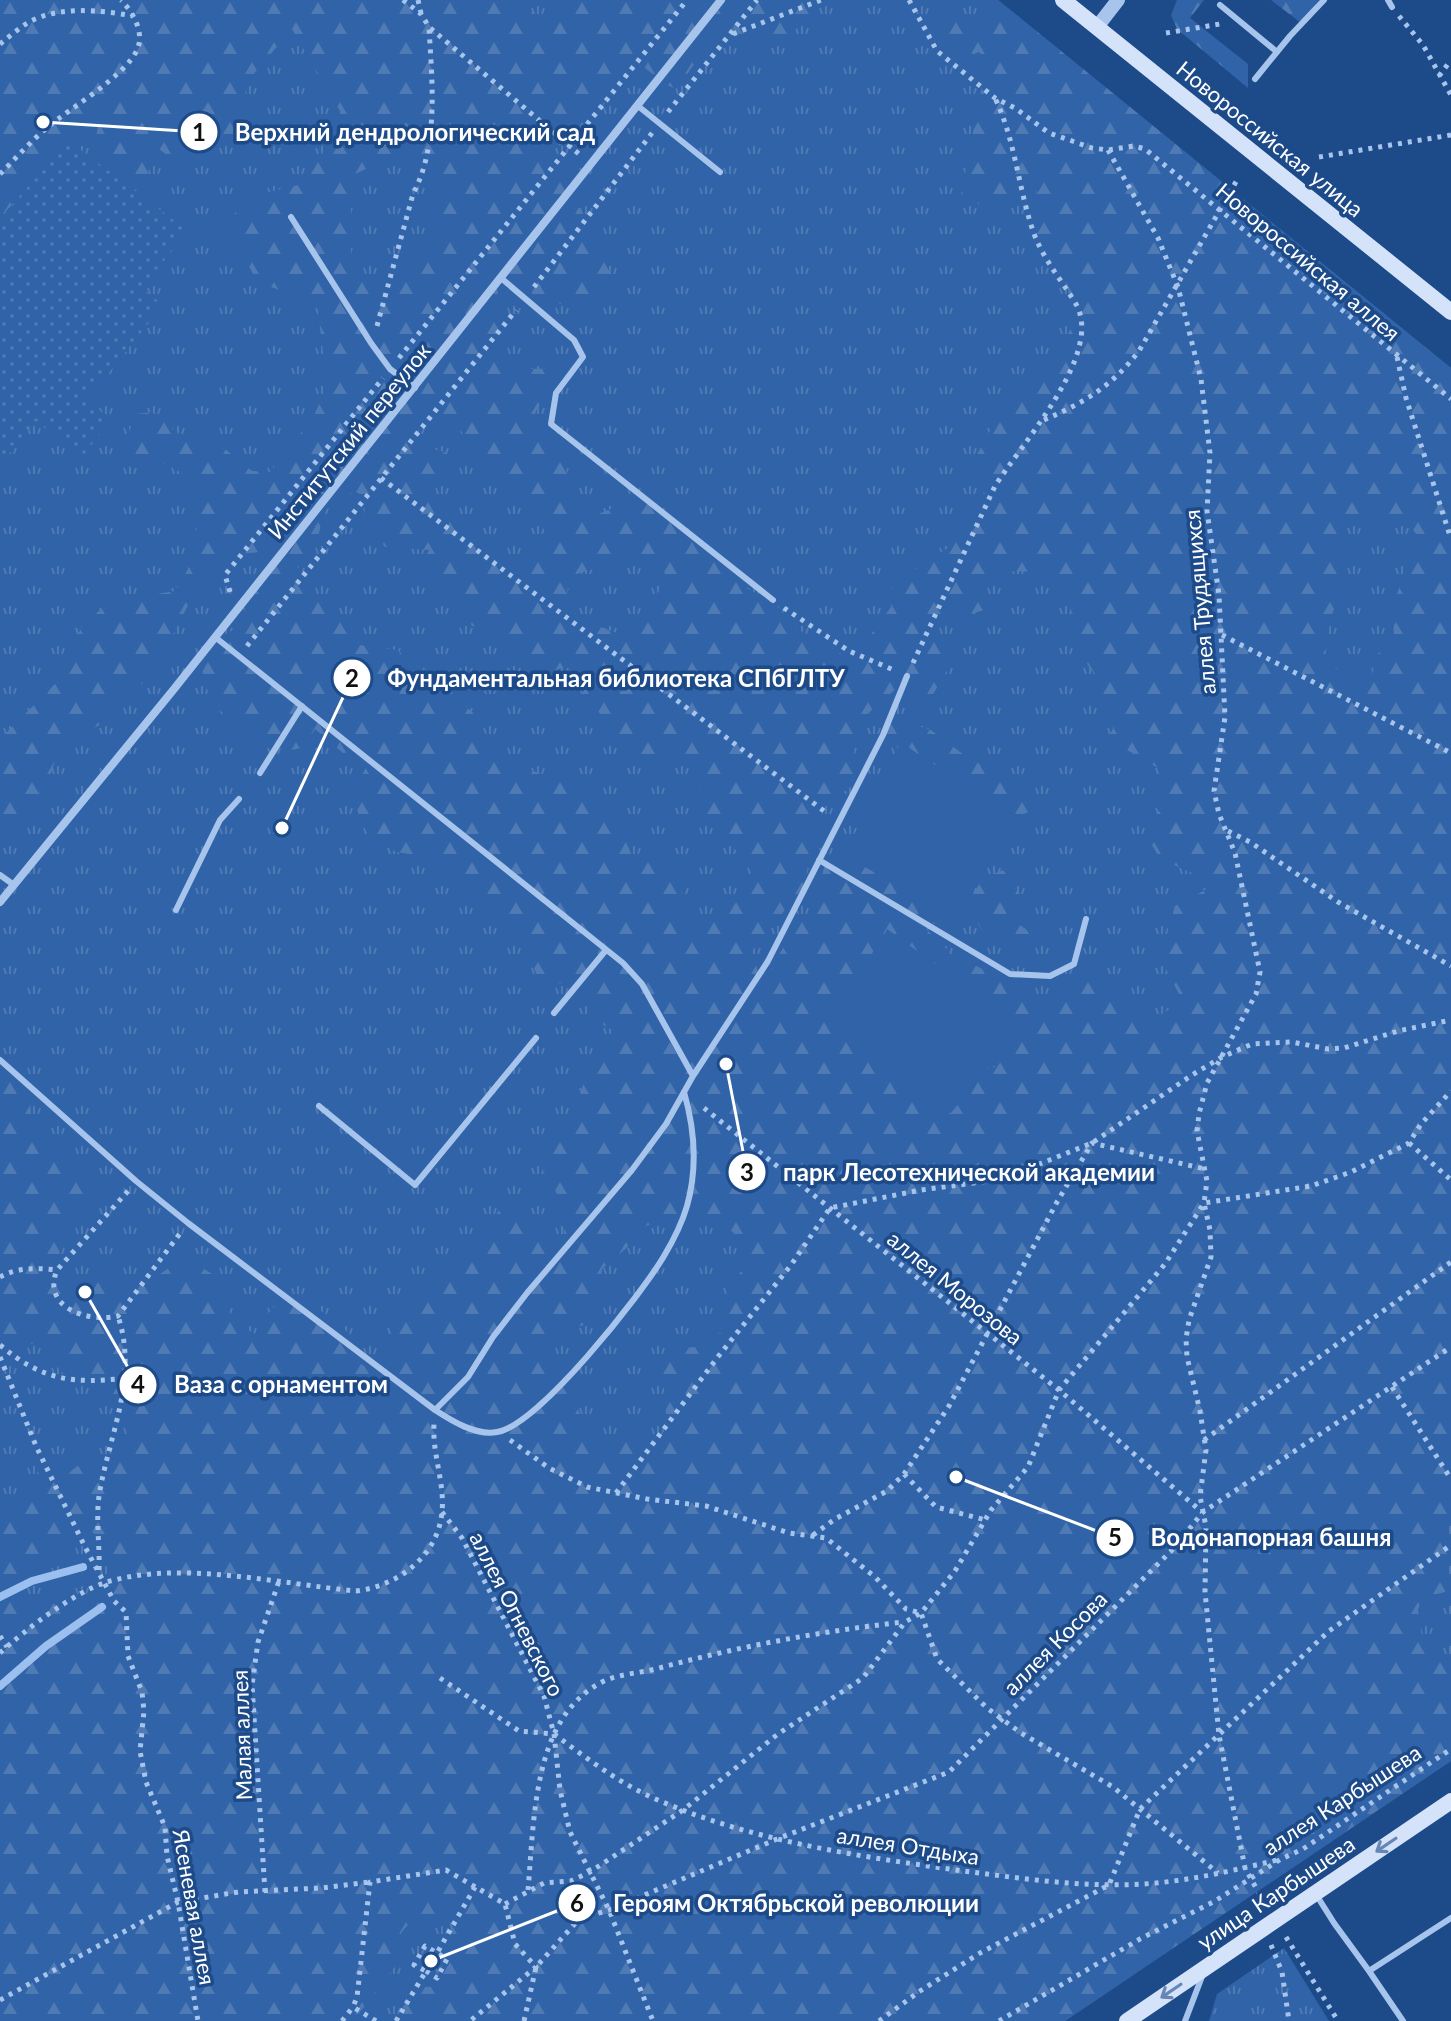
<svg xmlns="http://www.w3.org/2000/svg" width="1451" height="2021" font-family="Lato,sans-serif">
<defs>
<pattern id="grass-tufts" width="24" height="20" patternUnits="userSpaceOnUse" patternTransform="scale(2)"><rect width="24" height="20" fill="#3063a7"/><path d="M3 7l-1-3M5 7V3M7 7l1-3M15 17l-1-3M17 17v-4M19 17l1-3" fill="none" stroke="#4f7ab4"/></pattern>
<pattern id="forest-firs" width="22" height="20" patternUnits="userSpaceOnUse" patternTransform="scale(2)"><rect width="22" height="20" fill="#3063a7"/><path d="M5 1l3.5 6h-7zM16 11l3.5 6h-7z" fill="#4f7ab4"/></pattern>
<pattern id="garden-dots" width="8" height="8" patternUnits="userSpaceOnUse" patternTransform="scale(2)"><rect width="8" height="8" fill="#3063a7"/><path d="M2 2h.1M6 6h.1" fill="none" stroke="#4f7ab4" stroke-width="1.8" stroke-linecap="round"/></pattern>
</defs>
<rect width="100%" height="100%" fill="#1d4a89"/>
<path fill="url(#grass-tufts)" d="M0,0H998L1451,368V1761L1065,2021H0Z
M1284,1948L1329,2021H1209L1217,1994Z"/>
<path fill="url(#forest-firs)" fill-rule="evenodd" d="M0,0H505L499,7L519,23L530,10L543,20L559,0H815L811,14L779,46L740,36L712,40L676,89C660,83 651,70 635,62L596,115L588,138L579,146L555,145L549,155L603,250L610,273L601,294L570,307L535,296L507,275L497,287L504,336L502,352L531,369L548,368L558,380C544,407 530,402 535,437L564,457C570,486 569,498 596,515L611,509L622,496L641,499L737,572L744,587L774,602L794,627L852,660L891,607L890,591L903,577L948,548L963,517L977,508L984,492L975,458L991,429V412L1001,397L1019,392L1038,361L1055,362L1074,321L1067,285L1031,247L1030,229L1041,197L1029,182L1014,188L1007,204L992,212L961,194L982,86L980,52C964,57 950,54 935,45L932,32C947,14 965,24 986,29L993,20V8L987,0H998L1451,368V1501L1447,1519L1451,1550L1445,1592L1422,1598L1418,1610L1423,1646L1451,1656V1761L1065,2021H404L400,1994L408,1986L432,1987L453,1944L449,1920L437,1917L412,1920L401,1933L397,1964L353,2021H0V1650L12,1635L7,1624L0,1620V1501L33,1500L39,1465L49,1459L70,1472L87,1458H114L134,1412L60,1371L42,1342L20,1346L0,1341V1078L9,1077L29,1087L31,1114L91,1186C88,1222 47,1236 63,1275L77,1282L148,1283L178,1261L189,1260L219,1278C227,1308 226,1318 255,1334C262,1325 269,1310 278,1303C300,1287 333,1321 349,1333V1356L378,1375L395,1359L391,1331L400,1308L425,1296L448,1258L481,1242L505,1199L516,1202L528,1223L554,1245L564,1239L563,1203L542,1170L543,1158L574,1116L583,1085L615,1045L612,1030L591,1017L577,983L541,984L524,946L503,933L482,902L435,858L396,852L366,831L352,798L366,767L355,752L343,753L315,729L304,747L292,750L272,738L248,736L211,702L200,664L212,641L235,629L267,564L261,552L237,554L199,584L149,681L115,695L101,724L59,749L48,782L0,837V739L55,684L83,624L110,602L175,591C201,556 198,522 193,481L166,463L132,468L118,459L136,414L152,412L179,434L214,440L252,471L270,472L313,418L327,386L317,303L257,282L242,252L217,230L253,196L302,184L339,128L340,111L292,29L246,83L243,136L211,148L193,143L184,154L167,155L155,146L146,180L135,190L104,174L95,143L101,108L0,218ZM393,156L422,165L435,183V209L439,238L402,276L351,273V176ZM428,415L440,417L461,431L480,462L533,500L546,535L543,548L529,567L480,536L436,493L435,482L451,465L447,453L420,445L416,434ZM354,491L364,496L365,519L385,547L429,550L419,570L426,580L458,595L472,626L494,631L509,650L553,670L595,663L598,672L582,693L636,755L693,765L708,821L753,868L740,900L701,927L680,918L677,906L687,883L680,873L630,853L618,818L602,798L500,758L473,713L447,688L397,650L352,644L346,619C319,604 310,590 296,563L316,546L324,511ZM1387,520L1410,527L1418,536L1393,605L1394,642L1376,655L1372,679L1361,683L1349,682L1325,658L1331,617L1348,573L1342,528ZM634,557L656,563L665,573C660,595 642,622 624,636C607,628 567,620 567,596C567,590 569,582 570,576ZM1003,571L1041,572L1070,598L1075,647L1097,678L1100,703L1116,722L1108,739L1158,768L1170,789C1164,802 1155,816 1151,830C1143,856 1185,870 1203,877L1207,889L1175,906L1168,930L1164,965L1182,1000L1152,1022C1129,1003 1102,972 1070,980L1050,1011H1038L1031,994L951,953L925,928L955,914L909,869L837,856L826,860L812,914L793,929L769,974L758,972L752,951L805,885L812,836L826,804L855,784C853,724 852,726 898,687L919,700L931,698L949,667L937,647L939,624L984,610L987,587ZM887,929L973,992L1005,1007V1057L997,1066L931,1087L855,982L852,970L878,950ZM693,1210L733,1232L749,1262L727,1288L725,1323L713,1345L667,1350L662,1360L667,1427L660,1437L622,1433L599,1438L588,1434L565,1377L544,1363L540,1350L553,1332C607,1323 596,1320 602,1269L630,1245L646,1226ZM91,1531L100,1538L108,1572L95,1605L84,1610L35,1600L24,1594L18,1582L79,1533Z
M1177,0H1204L1190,18L1248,64V88L1177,29L1171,15Z
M1271,0H1319L1301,23Z
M898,719L931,730L968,758L1032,788L1039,809L1017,816L992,810L903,743L881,735L886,725Z
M1003,870L1022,897L1006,914L1033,935L1035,947C996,941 980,943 970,900L982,879Z"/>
<path fill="url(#garden-dots)" d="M69,141L188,231L142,288L163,305L87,400L111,420L82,457L36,421L0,465V218Z"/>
<path fill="#3063a7" d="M900,743L1017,816L956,919L844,855Z
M886,934L1024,1024L951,1113L826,1018Z"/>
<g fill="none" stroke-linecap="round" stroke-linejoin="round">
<path stroke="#9bbfee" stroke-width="8" d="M0,1597L32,1581L83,1567
M0,1686L46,1646L102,1607"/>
<path stroke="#a7c5ec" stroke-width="5" stroke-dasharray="4 6" stroke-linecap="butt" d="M403,0L421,14L429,27L579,154
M418,0L421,13
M909,0L937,51L995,98L1015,108L1049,133L1092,148L1108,150L1134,146L1145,149L1451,399
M1399,16L1423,45L1451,95
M1166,33L1220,24
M733,34L821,0
M0,44C10,36 20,27 31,21C61,6 101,10 133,16
M1439,76L1451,60
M668,112L757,0
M1108,150L1158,238L1178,287L1201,379L1210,453L1207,511L1219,595L1225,717L1214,791L1219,814L1235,853L1260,972L1256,994L1207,1083L1199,1114L1197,1131L1207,1181L1204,1203L1210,1230L1211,1257L1189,1320L1186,1339L1187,1357L1200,1411L1206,1450L1200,1496L1206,1527L1205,1592L1219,1735L1245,1868L1265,1904
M1319,157L1451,135
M0,174C16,158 31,141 49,126C72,107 125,76 137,50C145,33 133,12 121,0
M534,287L652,133
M377,326L413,194C439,145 432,81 429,27
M1397,357L1406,398L1451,539
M399,358L687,0
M1044,420C1085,402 1111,387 1139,351L1237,180
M381,478L828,814
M230,592L225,575L383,378
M784,608L849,651L896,671
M1222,635L1451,753
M247,646L516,310
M913,663L995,486C1021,445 1094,364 1080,314C1078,305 1070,295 1065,287C1052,268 1039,250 1032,228C1018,185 1015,140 995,98
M1228,831L1250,842L1338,902L1451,966
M704,1108L1059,1390L1202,1512
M1409,1143L1451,1180
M128,1191L57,1270C41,1308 89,1323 118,1316L181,1232
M0,1277C18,1267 37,1268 57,1270
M0,1345C43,1381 73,1384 127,1378
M0,1357L36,1446L85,1547L114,1601L126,1612L128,1656L142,1692L144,1711L140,1751L146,1782L165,1827L167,1856L178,1902L198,2021
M1392,1387L1451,1479
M510,1440L549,1468L587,1487L647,1499L706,1506L789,1533L826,1538L875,1577L906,1609L921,1613L937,1659L987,1708L1021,1733L1113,1787L1218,1873
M1204,1440L1451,1262
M904,1474L936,1507L986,1520
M616,1493L717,1358L791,1265L830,1208L921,1190L989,1181L1027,1169L1092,1143L1192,1075L1222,1057L1252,1044L1292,1042L1328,1049L1344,1048L1398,1031L1451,1020
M442,1512L462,1538L544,1696L554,1734L560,1790L570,1832L609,1910L653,2021
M813,1535L835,1519L887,1491L904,1474L949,1406L1057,1202L1092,1143L1205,1169
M99,1570C100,1544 95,1516 100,1490C111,1430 138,1377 118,1316
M0,1636L7,1647
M0,1653C25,1630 74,1592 107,1582C180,1560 281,1584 356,1591C398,1586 438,1556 442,1512C445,1483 432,1454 434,1424
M440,1678L519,1731L554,1734
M554,1734C585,1757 616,1781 651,1797C749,1841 857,1856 963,1871C1026,1879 1092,1889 1156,1883C1198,1879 1240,1869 1281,1859
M528,1890C533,1835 533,1758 567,1712C577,1699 588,1689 604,1681C622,1673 644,1673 663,1667C742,1646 822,1631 904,1622
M265,1892L252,1685L258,1642L279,1581
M505,1904L544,1883L571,1881L590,1872L683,1810L778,1734L863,1678L905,1622L921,1613L955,1571L991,1510L1028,1467L1059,1390L1165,1264L1204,1203L1311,1186L1351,1172L1409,1143L1421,1124L1451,1091
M1286,1937L1338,2021
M1271,1945L1282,1972L1289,2021
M426,1971L437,1978L447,1959L437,1953
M0,2000L178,1902L238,1892L321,1888L370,1882
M342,2021L353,2007
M376,2021L353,2007L357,1997L370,1882L446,1870L505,1904L515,1944L536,1967L470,2021
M396,2021L426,1971L414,1965L425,1946L437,1953L475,1887
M524,2021L536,1967L579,1919L609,1910L777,1839L949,1772L1173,1549L1203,1512L1451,1347
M879,2021L920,1991L980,1953L1109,1885L1140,1809L1329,1631L1451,1545
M999,2021L1140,1939L1215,1901L1281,1859L1303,1849L1451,1749"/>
<path stroke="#a7c5ec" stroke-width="6" d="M1388,0L1392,7
M1220,5L1277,52
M1255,79L1290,36L1324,0
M638,106L720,172
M291,217L371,343L390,369L415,388
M501,278L574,340L583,357L556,393L551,424L773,600
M260,773L302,706
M819,860L1010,974L1050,976L1074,964L1086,919
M0,875L14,885
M176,910L220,820L239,799
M554,1013L606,950
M0,1060L136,1181L188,1223L435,1410L468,1377L493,1337L527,1293L632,1170L666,1124L693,1076L642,984L623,963L215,637
M693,1076L768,961L883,735L907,676
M319,1106L415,1185L536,1038
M435,1410C452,1421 476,1436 497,1432C538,1426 641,1295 664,1256C673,1241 682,1223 687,1206C698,1167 695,1130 684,1092
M1317,1896L1334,1923L1369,1971L1451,1918
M1369,1971L1403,2021
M1185,2021L1203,1974"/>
<path stroke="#a7c5ec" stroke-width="8" d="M0,902L174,689L721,0"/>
<path stroke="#a7c5ec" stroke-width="14" d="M1097,27L1118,0"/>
<path stroke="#d4e3f9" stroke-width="16" d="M1063,0L1451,312
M1127,2021L1451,1801"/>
</g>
<defs><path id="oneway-shaft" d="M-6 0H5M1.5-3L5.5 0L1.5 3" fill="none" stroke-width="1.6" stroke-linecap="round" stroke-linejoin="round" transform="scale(2)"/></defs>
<g stroke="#6687b6">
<use href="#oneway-shaft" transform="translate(1386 1845) rotate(146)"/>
<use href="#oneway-shaft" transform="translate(1171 1991) rotate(146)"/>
</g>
<g text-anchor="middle" stroke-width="7" stroke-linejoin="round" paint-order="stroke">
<g font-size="22" fill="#fff" stroke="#1d4a89">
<text transform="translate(1270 139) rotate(39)" y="8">Новороссийская улица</text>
<text transform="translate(1308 262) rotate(40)" y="8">Новороссийская аллея</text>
<text transform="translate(349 441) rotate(-51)" y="8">Институтский переулок</text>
<text transform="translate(1200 602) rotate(-95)" y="8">аллея Трудящихся</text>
<text transform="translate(955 1288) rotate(39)" y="8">аллея Морозова</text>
<text transform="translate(517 1614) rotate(63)" y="8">аллея Огневского</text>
<text transform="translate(1055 1643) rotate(-45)" y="8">аллея Косова</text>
<text transform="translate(242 1735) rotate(-92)" y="8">Малая аллея</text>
<text transform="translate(1342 1800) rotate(-33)" y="8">аллея Карбышева</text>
<text transform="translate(908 1846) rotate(9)" y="8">аллея Отдыха</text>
<text transform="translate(1276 1893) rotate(-34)" y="8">улица Карбышева</text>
<text transform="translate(194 1907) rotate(80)" y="8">Ясеневая аллея</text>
</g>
</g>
<path fill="none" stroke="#fff" stroke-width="3" d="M43 122L199 132M282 828L352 678M726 1064L747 1172M85 1292L138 1385M956 1477L1115 1538M431 1961L577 1903"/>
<g fill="#fff" stroke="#1d4a89" stroke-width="3">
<circle cx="43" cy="122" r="8"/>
<circle cx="282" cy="828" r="8"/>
<circle cx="726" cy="1064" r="8"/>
<circle cx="85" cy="1292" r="8"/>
<circle cx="956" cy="1477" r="8"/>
<circle cx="431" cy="1961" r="8"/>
<circle cx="199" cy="132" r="20"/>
<circle cx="352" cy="678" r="20"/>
<circle cx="747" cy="1172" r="20"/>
<circle cx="138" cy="1385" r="20"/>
<circle cx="1115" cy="1538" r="20"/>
<circle cx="577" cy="1903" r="20"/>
</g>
<g font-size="24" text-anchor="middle" font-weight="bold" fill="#111">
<text x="199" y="141">1</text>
<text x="352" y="687">2</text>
<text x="747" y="1181">3</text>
<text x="138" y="1393">4</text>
<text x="1115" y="1546">5</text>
<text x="577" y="1912">6</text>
</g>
<g font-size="24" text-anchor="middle" font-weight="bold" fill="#fff" stroke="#1d4a89" stroke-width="7" stroke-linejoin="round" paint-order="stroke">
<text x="415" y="141">Верхний дендрологический сад</text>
<text x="616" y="687">Фундаментальная библиотека СПбГЛТУ</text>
<text x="969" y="1181">парк Лесотехнической академии</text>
<text x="281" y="1393">Ваза с орнаментом</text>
<text x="1271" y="1546">Водонапорная башня</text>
<text x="796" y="1912">Героям Октябрьской революции</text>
</g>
</svg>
